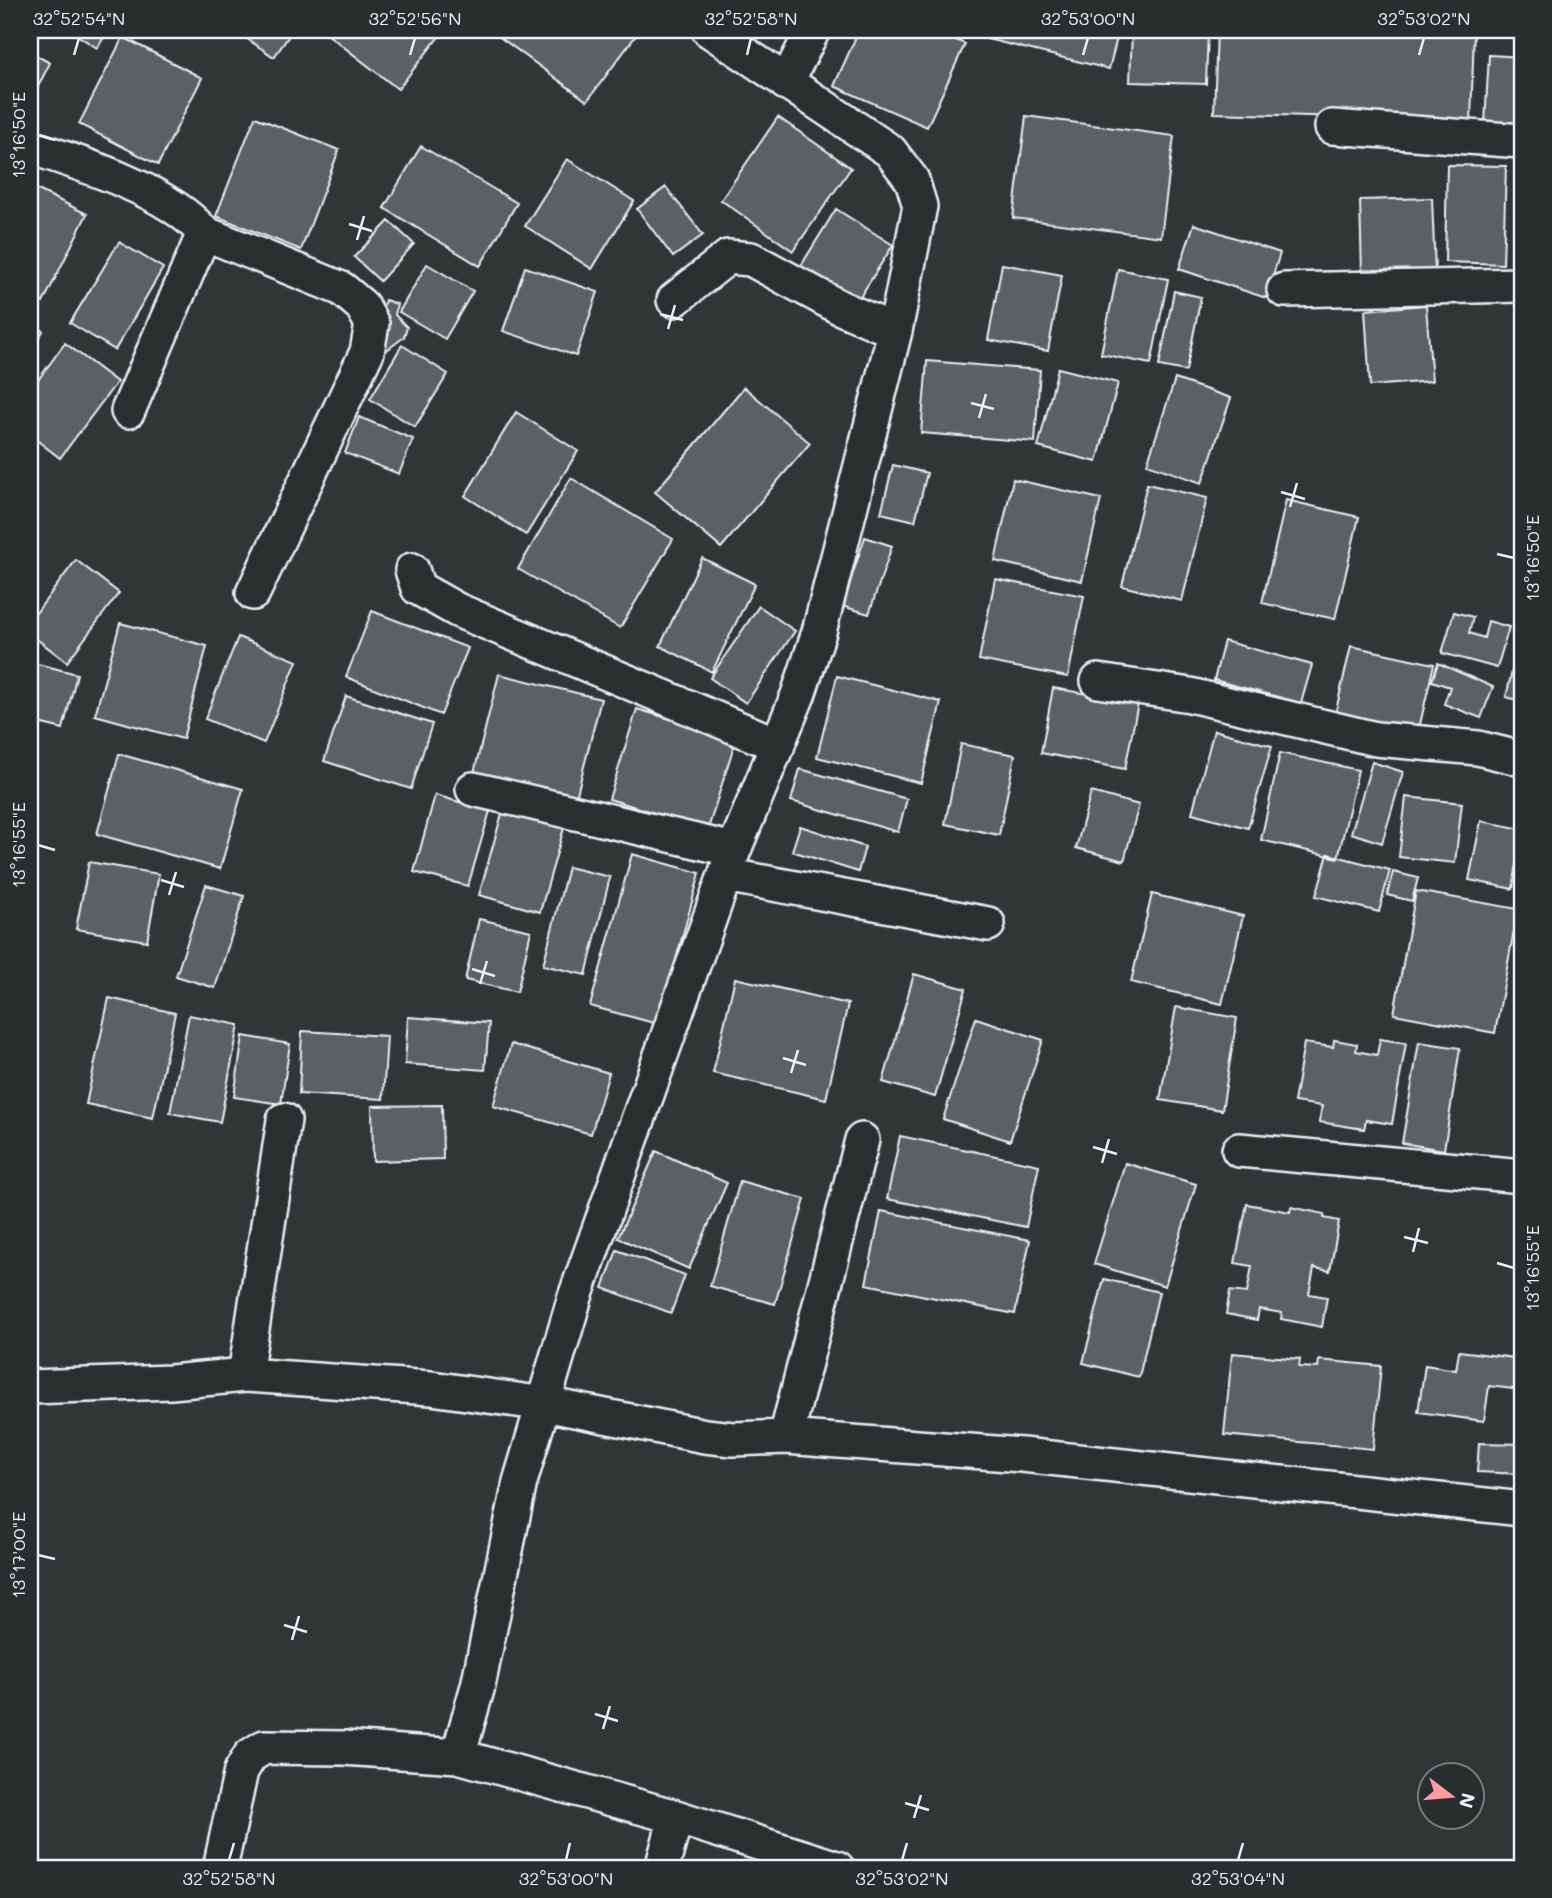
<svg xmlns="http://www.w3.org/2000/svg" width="1552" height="1898" font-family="Mali,sans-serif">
<rect width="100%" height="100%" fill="#323536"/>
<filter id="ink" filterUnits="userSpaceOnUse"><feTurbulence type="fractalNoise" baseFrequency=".0143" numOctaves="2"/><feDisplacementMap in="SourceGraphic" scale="14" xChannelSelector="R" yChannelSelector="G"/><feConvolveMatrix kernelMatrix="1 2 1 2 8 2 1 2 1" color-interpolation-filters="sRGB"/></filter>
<g filter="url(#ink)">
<path fill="#5c6063" stroke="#e8f1f8" stroke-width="2" d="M69,30H109L97,48Z
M234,30H293L274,57Z
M322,30H444L398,89Z
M490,30H640L587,101Z
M859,30H934L965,44L927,127L834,86Z
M990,30H1119L1109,69L987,39Z
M1132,30H1208L1206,84L1130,82Z
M1217,30H1474L1471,121L1214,113Z
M123,37L202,78L158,165L79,124Z
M30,52L50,63L30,102Z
M1489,55L1522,57V125L1485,123Z
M1026,116L1174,136L1161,237L1013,218Z
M255,117L339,150L301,250L216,216Z
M778,117L851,168L793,251L721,200Z
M421,146L517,203L480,266L384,208Z
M567,159L634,201L592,269L525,226Z
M1447,165L1506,166L1503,264L1445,262Z
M1517,177H1522V217H1516Z
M30,186L87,214L43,303L30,296Z
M666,187L703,235L673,257L637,209Z
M1432,198L1435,272L1362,275L1360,200Z
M836,209L893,245L855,305L799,269Z
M389,221L414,244L380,281L354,257Z
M1194,224L1280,253L1266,298L1179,269Z
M1514,230L1522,231V258H1514Z
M119,242L163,268L115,350L70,323Z
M427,264L473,291L445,339L399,312Z
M1002,264L1062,275L1048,351L988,340Z
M525,267L598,292L576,356L503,331Z
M1118,269L1168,279L1151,364L1101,354Z
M1174,291L1201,297L1186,371L1159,366Z
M385,300L397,304L395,315L407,327L404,337L379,356L370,354Z
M1426,305L1432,381L1370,386L1365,310Z
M30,323L43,331L30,353Z
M65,343L117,382L60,458L30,435V391Z
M402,345L448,374L415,427L370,399Z
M927,361L1040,370L1035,442L921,433Z
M1058,368L1118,383L1097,462L1038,447Z
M1175,379L1231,398L1202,483L1147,464Z
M744,387L810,443L721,548L655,492Z
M516,412L578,451L526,535L465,496Z
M359,417L413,439L399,474L345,453Z
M893,465L927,473L915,521L881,513Z
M571,478L673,539L620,628L518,569Z
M1013,479L1101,499L1082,581L995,561Z
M1147,484L1207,498L1182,601L1122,586Z
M1286,500L1359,517L1335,619L1262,603Z
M865,537L892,546L869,614L842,606Z
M702,558L755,584L712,672L660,646Z
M76,560L119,593L67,662L30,634V621Z
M995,579L1084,596L1068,677L979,660Z
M759,606L795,631L746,703L710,678Z
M372,611L468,648L441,715L346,677Z
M1454,612L1473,617L1469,633L1484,638L1488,621L1509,627L1497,668L1442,653Z
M120,623L207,646L183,739L95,715Z
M238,637L297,661L264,743L205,719Z
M1224,641L1312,665L1301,703L1214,680Z
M1518,645L1522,646V701L1506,697Z
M1351,646L1434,664L1417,737L1334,719Z
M30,662L77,674L63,729L30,721Z
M1438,663L1493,687L1481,718L1444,704L1450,687L1432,681Z
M499,674L601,699L576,798L474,773Z
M837,676L941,702L921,783L817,757Z
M1053,688L1138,703L1125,769L1041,753Z
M346,696L432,724L411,789L324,761Z
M637,709L736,739L708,829L609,799Z
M1214,730L1272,746L1248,828L1192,813Z
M961,744L1015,755L999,835L945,824Z
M1280,753L1358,770L1338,858L1261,840Z
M119,754L243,789L220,869L97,834Z
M1372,762L1403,772L1382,843L1351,833Z
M800,769L907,799L898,832L791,801Z
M1091,792L1139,805L1124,861L1076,848Z
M435,795L490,811L468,886L414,872Z
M1406,797L1462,803L1455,863L1399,857Z
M503,810L564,828L540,912L479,895Z
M1481,821L1522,829L1513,889L1469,880Z
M800,826L865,847L858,872L792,851Z
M632,854L700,873L658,1024L590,1006Z
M1328,854L1390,870L1379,912L1316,896Z
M89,862L159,874L147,941L76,929Z
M568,867L610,877L586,975L543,965Z
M1393,872L1418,878L1412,901L1387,895Z
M206,885L244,896L215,988L176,976Z
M1416,891L1518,909L1495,1033L1394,1014Z
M1152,894L1243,916L1222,1004L1131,982Z
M479,919L531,931L517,992L465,980Z
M914,974L966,989L935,1097L883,1082Z
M735,978L848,1004L826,1099L713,1073Z
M109,998L175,1013L153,1118L86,1104Z
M1176,1007L1237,1018L1222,1110L1160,1100Z
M189,1015L239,1025L220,1122L170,1113Z
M408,1017L489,1023L485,1070L405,1064Z
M976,1018L1043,1040L1010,1141L943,1119Z
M302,1031L387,1036L383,1099L299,1094Z
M243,1036L290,1044L281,1104L234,1097Z
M1380,1039L1406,1043L1392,1124L1366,1120L1364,1129L1319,1122L1322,1106L1294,1102L1304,1043L1333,1047L1334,1040L1357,1044L1356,1051L1377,1055Z
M1419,1042L1460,1048L1444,1150L1402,1143Z
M511,1044L609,1073L591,1134L493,1106Z
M442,1105L443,1159L373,1161L372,1106Z
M900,1136L1039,1165L1026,1227L887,1199Z
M656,1151L727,1183L689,1269L618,1238Z
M1125,1163L1196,1184L1165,1286L1094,1264Z
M740,1181L805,1199L775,1304L710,1286Z
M1247,1204L1290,1212L1291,1207L1324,1214V1218L1339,1221L1330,1271L1314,1268L1309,1294L1327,1297L1322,1327L1281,1319L1282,1313L1259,1309L1257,1320L1226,1314L1230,1291L1247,1293L1252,1266L1235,1263Z
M881,1211L1030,1240L1015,1314L866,1284Z
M617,1250L685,1275L671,1313L603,1288Z
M1104,1279L1159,1292L1139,1377L1083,1363Z
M1459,1351L1522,1359V1390L1489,1386L1484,1421L1418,1412L1425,1365L1456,1370Z
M1232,1353L1300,1359L1299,1367L1318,1368L1319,1360L1381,1366L1373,1449L1224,1435Z
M1479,1443L1522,1444V1474L1477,1472Z"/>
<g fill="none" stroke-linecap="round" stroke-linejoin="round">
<defs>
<path id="street" d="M709,30L890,151L912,180L920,206L895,331L819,632L798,695L734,850L575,1297L520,1482L478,1686L458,1756L676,1817L837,1868
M786,83L813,30
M1332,127L1522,141
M30,147C80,163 170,191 204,233L342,289L362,306L372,324L367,352L253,593
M1284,290L1522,285
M674,300L728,257L751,259L841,308L895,331
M128,411L204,233
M412,570L418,588L457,610L778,745
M1098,681L1190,695L1376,739L1478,748L1522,759
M473,789L734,850
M725,875L988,924
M1239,1150L1522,1176
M245,1375L284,1120
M30,1387L171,1382L245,1375L431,1388L545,1404L705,1436L733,1439L786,1437L1022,1455L1522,1509
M786,1437L862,1140
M220,1868L241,1771L250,1756L264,1747L344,1748L458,1756
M662,1868L676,1817"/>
</defs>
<use href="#street" stroke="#e8f1f8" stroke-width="38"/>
<use href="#street" stroke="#2a2d2e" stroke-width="33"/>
</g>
</g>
<path fill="none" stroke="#e8f1f8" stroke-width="2.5" d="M74,55L79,38M410,55L415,38M747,55L751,38M1083,55L1088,38M1419,55L1424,38M38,135L55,140M349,224L372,231M357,240L364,216M660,314L683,320M668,329L675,305M971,403L994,409M979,418L986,394M1281,492L1305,499M1290,507L1297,483M1497,554L1514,558M38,845L55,850M161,880L184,887M169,895L176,872M472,969L495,976M480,984L487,961M783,1058L806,1065M791,1073L798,1050M1093,1147L1117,1154M1102,1163L1109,1139M1404,1237L1428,1243M1413,1252L1419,1228M1497,1263L1514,1268M38,1555L55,1559M284,1625L307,1632M292,1640L299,1616M595,1714L618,1721M603,1729L610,1706M905,1803L929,1810M914,1818L921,1795M229,1860L234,1843M566,1860L570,1843M902,1860L907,1843M1238,1860L1243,1843"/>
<rect width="1552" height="1898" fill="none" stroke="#2a2d2e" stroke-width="77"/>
<g transform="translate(1451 1796) rotate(106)"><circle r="33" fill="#2a2d2e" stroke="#767b7f" stroke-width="2"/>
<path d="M0-5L12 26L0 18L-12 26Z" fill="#ff9aa2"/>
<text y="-10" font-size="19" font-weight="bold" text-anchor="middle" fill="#e8f1f8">N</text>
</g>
<rect x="38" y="38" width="1476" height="1822" fill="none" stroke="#e8f1f8" stroke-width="2.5"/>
<g font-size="18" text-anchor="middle" fill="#e8f1f8">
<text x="79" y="25">32°52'54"N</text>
<text x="415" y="25">32°52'56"N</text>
<text x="751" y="25">32°52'58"N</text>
<text x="1088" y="25">32°53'00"N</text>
<text x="1424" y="25">32°53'02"N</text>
<text transform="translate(19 135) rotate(-90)" y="6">13°16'50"E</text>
<text transform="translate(1533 558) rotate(-90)" y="6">13°16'50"E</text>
<text transform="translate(19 845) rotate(-90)" y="6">13°16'55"E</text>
<text transform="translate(1533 1268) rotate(-90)" y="6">13°16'55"E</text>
<text transform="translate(19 1555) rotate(-90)" y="6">13°17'00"E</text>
<text x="229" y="1885">32°52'58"N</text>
<text x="566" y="1885">32°53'00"N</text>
<text x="902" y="1885">32°53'02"N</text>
<text x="1238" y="1885">32°53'04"N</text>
</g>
</svg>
